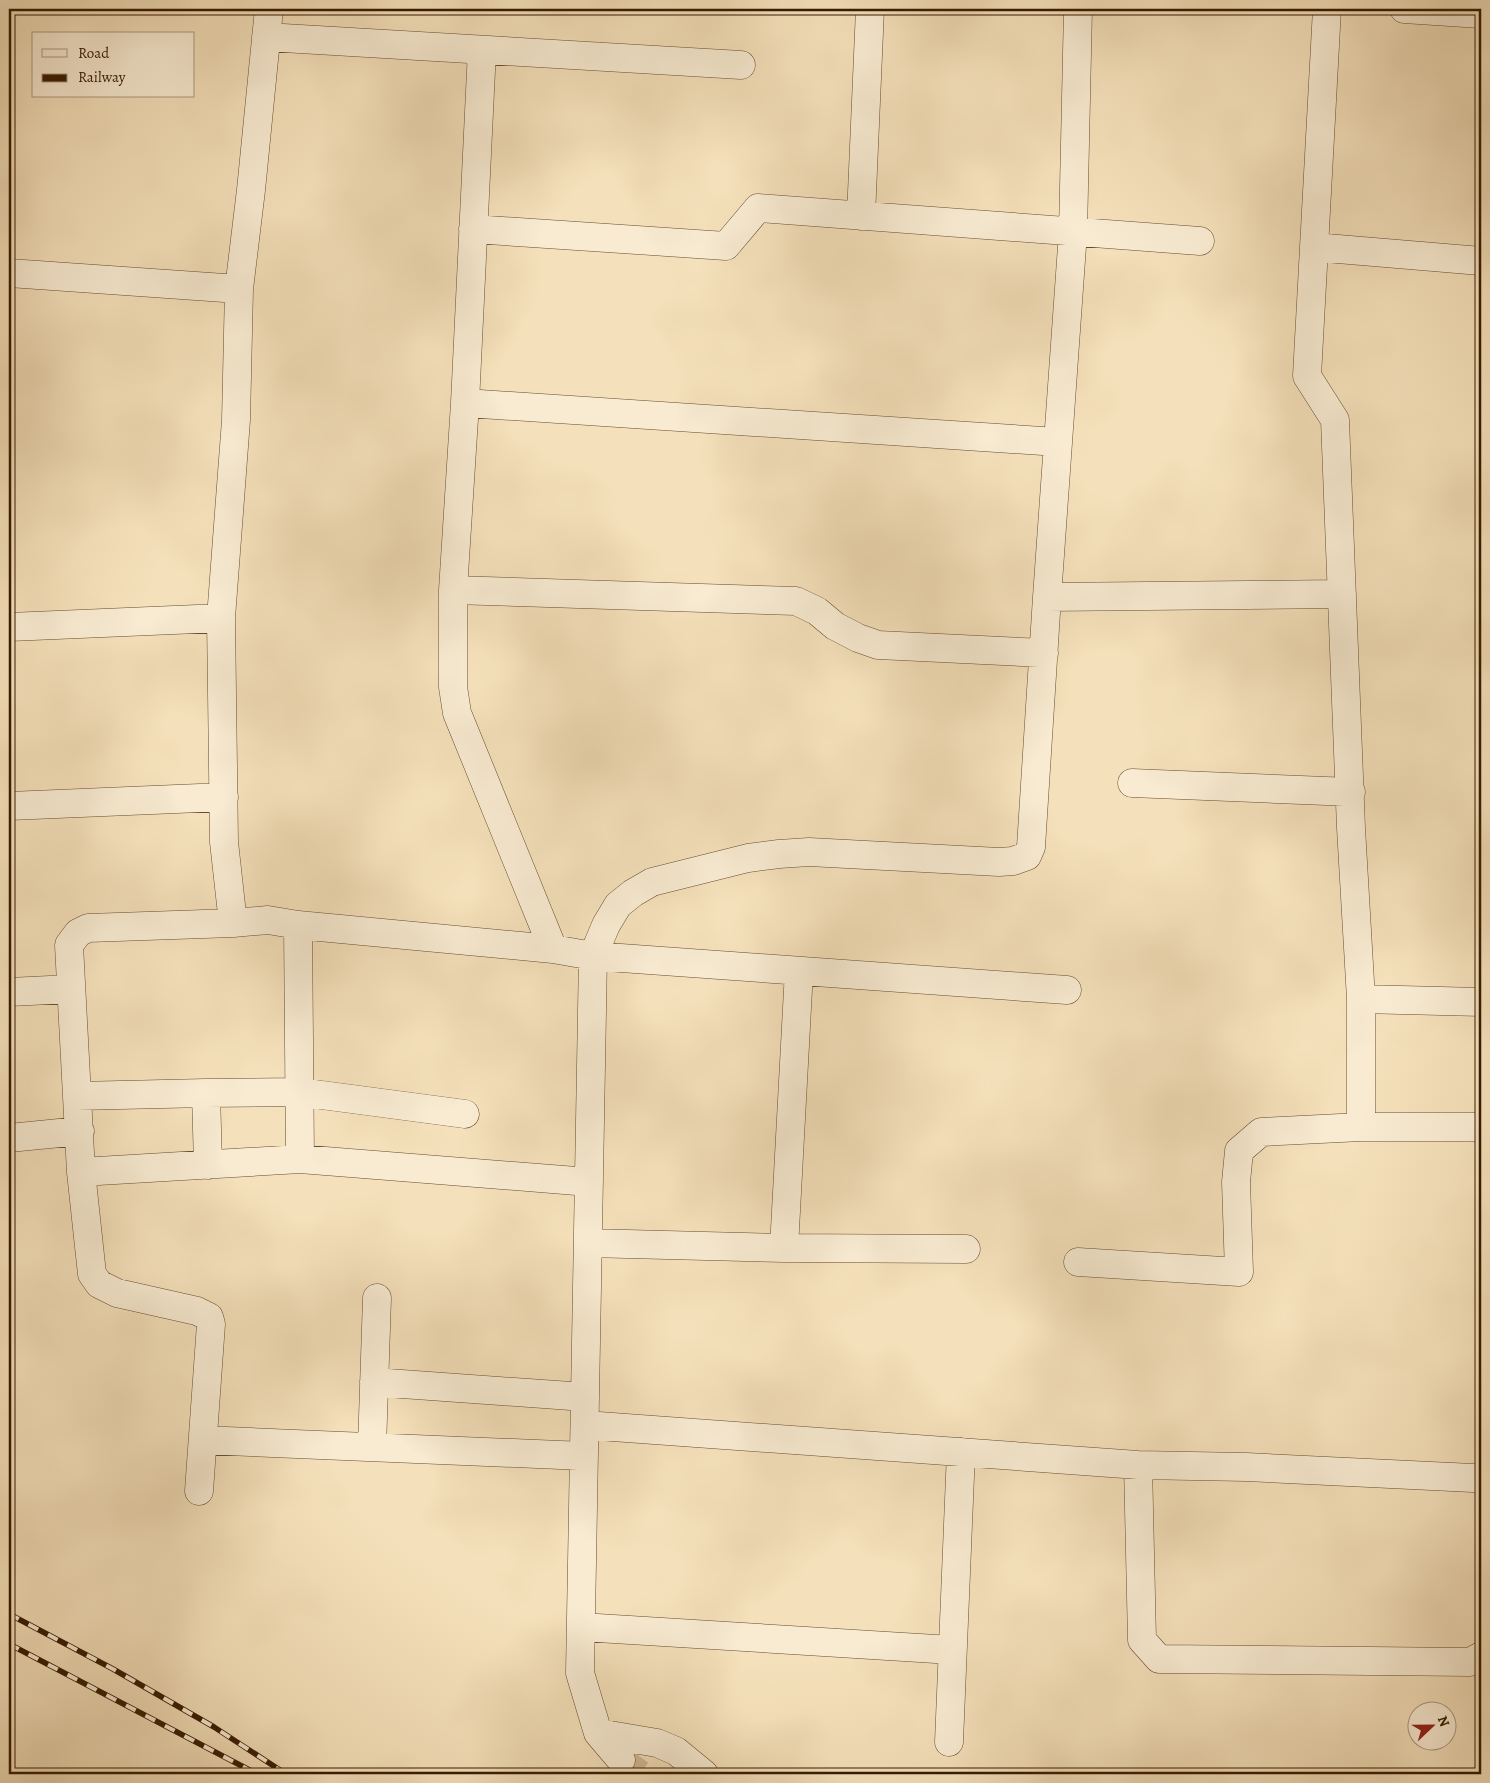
<svg xmlns="http://www.w3.org/2000/svg" width="1490" height="1783" font-family="Alegreya,serif">
<rect width="100%" height="100%" fill="#f4e0ba"/>
<filter id="stains"><feTurbulence type="fractalNoise" baseFrequency=".004" numOctaves="4"/><feColorMatrix values="0 0 0 0 .2 0 0 0 0 .09 0 0 0 0 .02 0 0 0 .5 -.17"/></filter>
<radialGradient id="worn" r=".72"><stop offset=".6" stop-color="#630" stop-opacity="0"/><stop offset="1" stop-color="#630" stop-opacity=".3"/></radialGradient>
<g fill="none" stroke-linecap="round" stroke-linejoin="round">
<path stroke="#ceb995" stroke-width="28" stroke-dasharray="28 14" stroke-linecap="butt" d="M621,1760L640,1774"/>
<defs>
<path id="minor" d="M269,9L251,190L239,289L236,420L221,618L224,842L233,923L268,920L298,925L553,949L593,956L1067,990
M1078,9L1073,232L1047,597L1342,594
M1327,9L1307,376L1335,420L1351,828L1361,999L1481,1002
M1404,9L1481,14
M266,37L741,65
M482,50L465,403L453,590V687L457,713L553,949
M861,216L870,9
M473,229L726,246L758,208L1200,241
M1314,247L1481,261
M9,273L239,289
M465,403L1058,442
M453,590L796,601L817,611L835,626L858,638L878,645L1044,653
M9,627L221,618
M1132,783L1351,792
M9,806L224,797
M298,925L300,1159
M9,992L71,989
M1361,999V1127
M206,1093L299,1092L465,1114
M77,1096L206,1093L208,1165
M9,1138L80,1131
M81,1172L300,1159L589,1182
M588,1243L784,1248L966,1249
M784,1248L799,971
M1078,1262L1239,1272L1236,1182L1239,1151L1261,1132L1361,1127H1481
M374,1382L585,1397
M585,1425L1138,1465L1246,1467L1473,1478L1481,1480
M203,1440L584,1456
M372,1447L377,1298
M1138,1465L1142,1640L1159,1659L1470,1662L1481,1656
M199,1491L211,1324L209,1317L197,1311L117,1293L99,1284L92,1274L81,1172L69,945L78,933L88,928L233,923
M581,1627L952,1650
M598,1733L657,1743L676,1751L704,1774
M949,1742L961,1452
M621,1760L598,1733L580,1673L593,956L606,925L618,905L633,893L652,882L748,858L779,854L809,852L999,862L1013,861L1027,856L1031,847L1047,597"/>
</defs>
<use href="#minor" stroke="#664c2e" stroke-width="29"/>
<use href="#minor" stroke="#f8ebd2" stroke-width="28"/>
<defs>
<path id="rail" d="M9,1614L113,1669L214,1727L286,1774
M9,1644L257,1774"/>
</defs>
<use href="#rail" stroke="#361b00" stroke-width="5.5"/>
<use href="#rail" stroke="#f8ebd2" stroke-width="4" stroke-dasharray="11" stroke-linecap="butt"/>
</g>
<rect width="1490" height="1783" fill="none" stroke="#f4e0ba" stroke-width="30"/>
<rect x="10" y="10" width="1470" height="1763" fill="none" stroke="#361b00" stroke-width="2.5"/>
<rect x="15" y="15" width="1460" height="1753" fill="none" stroke="#361b00"/>
<rect x="32" y="32" width="162" height="65" fill="#f8ebd2" stroke="#aa987e"/>
<rect x="42" y="49" width="25" height="8" fill="#f8ebd2" stroke="#aa987e"/>
<text x="78" y="58" font-size="15" fill="#361b00">Road</text>
<rect x="42" y="74" width="25" height="8" fill="#361b00" stroke="#aa987e"/>
<text x="78" y="82" font-size="15" fill="#361b00">Railway</text>
<g transform="translate(1432 1726) rotate(68)"><circle r="24" fill="#f8ebd2" stroke="#aa987e"/>
<path d="M0-4L9 19L0 12L-9 19Z" fill="#8f2418"/>
<text y="-8" font-size="14" font-weight="bold" text-anchor="middle" fill="#361b00">N</text>
</g>
<rect width="100%" height="100%" filter="url(#stains)"/>
<rect width="100%" height="100%" fill="url(#worn)"/>
</svg>
